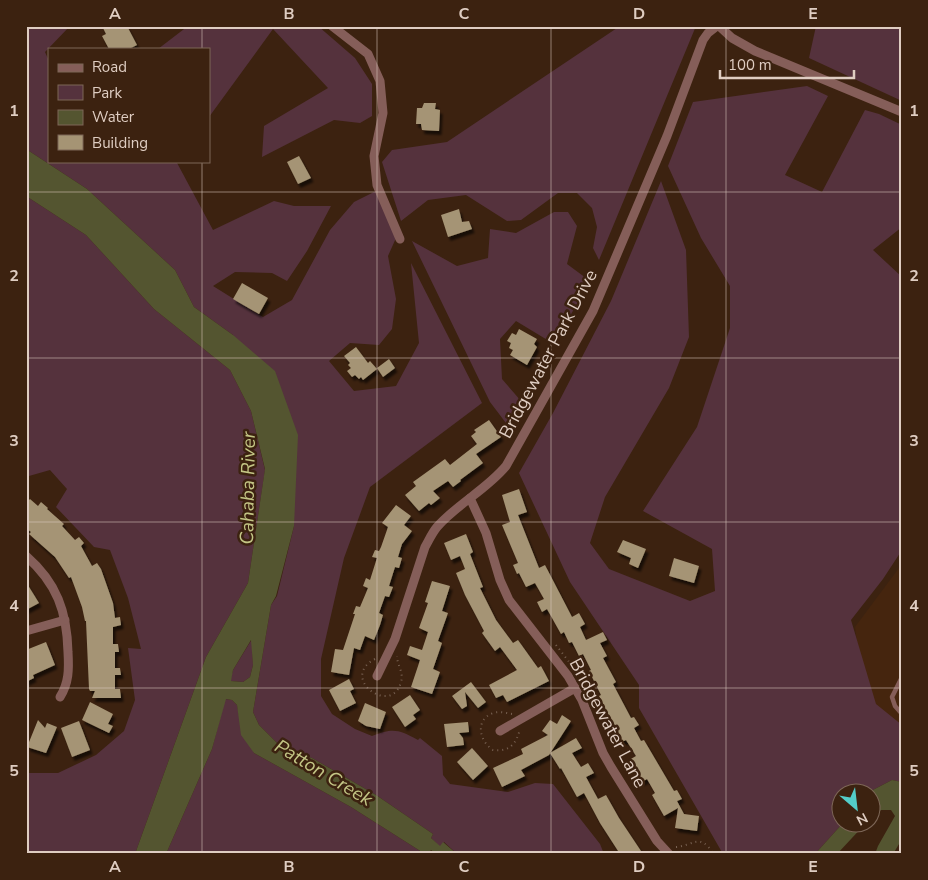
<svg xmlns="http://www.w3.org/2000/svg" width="928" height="880" font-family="'Nunito Sans',sans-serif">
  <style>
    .built { fill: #45250e }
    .green { fill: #55323d }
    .water { fill: #545530; fill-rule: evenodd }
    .building { fill: #a59474; filter: url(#shadow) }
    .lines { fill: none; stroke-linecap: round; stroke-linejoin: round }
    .path { stroke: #796253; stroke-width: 2; stroke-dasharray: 1 4; stroke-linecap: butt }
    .service { stroke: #855e59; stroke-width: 4.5 }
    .minor { stroke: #855e59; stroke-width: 9 }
    .grid { fill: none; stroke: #dfcdc2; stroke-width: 1; stroke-opacity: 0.55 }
    .labels { text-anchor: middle; stroke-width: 5; stroke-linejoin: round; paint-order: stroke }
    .street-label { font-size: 18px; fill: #dfcdc2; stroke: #3c2210 }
    .water-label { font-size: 19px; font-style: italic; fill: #c3c585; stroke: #3c2210 }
    .neatline { fill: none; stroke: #dfcdc2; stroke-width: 2 }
    .grid-label { font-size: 16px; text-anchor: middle; font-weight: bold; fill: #dfcdc2 }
  </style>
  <defs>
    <filter id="shadow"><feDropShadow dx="2.5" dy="4" stdDeviation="1" flood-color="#0009"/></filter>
  </defs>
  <rect width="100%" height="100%" fill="#3c2210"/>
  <path class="built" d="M902 564V750L865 703 855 627Z"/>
  <g class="green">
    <path d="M26 26H70L45 52 49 61V161H176L213 230 274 201 294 206H331L307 251 287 281 272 273 235 272 213 286 263 317 292 300 330 230 354 202 376 191 396 238 388 256 396 299 392 329 379 345 350 343 329 361 354 391 396 386 419 343 411 263 482 403 370 487 344 558 321 659V696L332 714 355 729 372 736C393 728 398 729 418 740L420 738 442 756 443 775 450 784 508 792 535 783 553 784 600 844 604 854H457L444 842 440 847 431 838 433 834 376 795 312 758 283 749 259 725 253 712 271 605 277 596 294 526 233 335 194 307 175 270 87 189 26 149Z"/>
    <path d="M188 26H318L355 58 372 84V116L360 123 334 120 262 157 264 126 328 88 273 29 209 117V49H158Z"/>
    <path d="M620 26H696L599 260 593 248 597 227 592 208 577 193H558L521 220 507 221 466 195 428 200 401 221 382 162 392 150 447 142Z"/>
    <path d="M816 26H902V101L809 58Z"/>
    <path d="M807 86 828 96 785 175 822 192 865 110 879 114 902 125V227L873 250 902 277V550L883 579 851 620 876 704 902 725V782L892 780 869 792H840V822L843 823 815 854H723L639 708V685L570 582 519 473 553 413 611 301 661 181 686 250 689 337 669 388 605 497 590 543 609 569 690 601 715 591 712 549 643 511 697 427 730 328V286L701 238 668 166 693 102Z"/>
    <path d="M26 196 86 235 154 309 230 370 251 411 265 470 248 583 206 657 135 854H26V773H58L96 755 124 731 135 700 128 648 141 649 128 598 110 550 94 547 56 507 67 489 50 470 29 476 26 474Z"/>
    <path d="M554 212H568L577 226 567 264 590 281 554 344 516 321 500 339 502 379 521 401 509 427 490 402 412 241 457 266 488 258 490 229 516 233Z"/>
    <path d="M252 639 253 665 250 677 243 682 230 681 233 670Z"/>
    <path d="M225 699 232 700 237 705 239 715 254 753 351 807 425 854H166L212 749Z"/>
  </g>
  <g class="water">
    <path d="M26 149 87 189 175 270 194 307 233 335 275 371 298 435 294 526 276 596 271 605 253 712 259 725 283 749 312 758 376 795 433 834 431 838 440 846 443 842 457 854H436L431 850 428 854H425L351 807 254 753 241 735 237 705 232 700 226 699 212 749 166 854H135L206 657 248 583 265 469 251 411 230 370 154 309 86 235 26 196ZM251 640 253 665 250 677 243 682 231 681 233 670Z"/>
    <path d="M892 780 902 782V839L893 854H875L878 846 895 816 891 810H881L871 819 870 792H869Z"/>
    <path d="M843 823H866L837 854H815Z"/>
  </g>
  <g class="building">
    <path d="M102 26H127L137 45 129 49H109L102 36 106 34Z"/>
    <path d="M424 103H436L435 109 440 110 439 131 422 130 421 124H416L417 108H422Z"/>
    <path d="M299 156 311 178 298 184 287 162Z"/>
    <path d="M459 209 462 222 469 221 472 229 448 237 441 215Z"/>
    <path d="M242 283 268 298 259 314 233 299Z"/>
    <path d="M519 329 537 339 534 344 537 347 527 365 510 355 513 350 509 348 511 343 507 341 512 333 516 335Z"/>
    <path d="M356 347 368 363 370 361 377 369 363 380 361 377 359 379 355 375 352 377 347 371 351 368 348 365 350 363 344 356Z"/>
    <path d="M389 359 395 368 383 377 377 368Z"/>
    <path d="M489 420 501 437 476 454 483 463 460 480 461 481 453 487 448 481 433 491 440 498 431 505 429 503 419 511 405 495 416 486 413 482 445 459 450 465 477 444 471 436 476 432 474 430Z"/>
    <path d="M519 489 527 512 518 515 539 568 545 565 572 617 579 613 585 624 580 627 586 640 603 632 607 640 600 643 607 656 603 658 616 682 613 684 631 718 634 717 639 725 634 728 641 741 644 740 674 791 677 790 682 799 677 801 684 814 699 816 697 831 675 828 678 808 664 816 652 795 655 793 647 779 642 782 629 760 636 756 626 740 620 743 615 734 618 733 599 696 601 695 589 671 591 670 583 654 579 656 572 642 569 643 564 632 561 634 547 609 542 612 537 602 544 599 535 583 526 587 519 573 517 574 513 565 518 563 502 525 510 522 502 495Z"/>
    <path d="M30 499 38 506 41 502 48 508 47 509 64 524 62 526 75 540 79 537 84 543 81 546 92 566 97 563 101 569 113 603 115 618 120 617 121 625 113 627V644H118L119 652H115V668H120L121 675H115V689H120L121 698H92L95 691H90L89 689 86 621H85L82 607 71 577 69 578 55 557 29 534 31 532 26 528V503Z"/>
    <path d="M396 505 411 516 404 525 412 531 402 544 398 557 402 558 399 568 395 567 389 586 393 587 389 597 385 596 379 613 383 615 380 625 374 640 365 636 360 650 354 648 349 675 331 672 335 649 343 650 355 614H353L356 606 360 607 368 588 363 586 366 578 370 580 376 561 377 558 372 557 375 550 379 551 381 547 388 527 382 523Z"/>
    <path d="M466 534 473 552 470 554 483 587 480 588 496 620 513 643 518 640 538 668 541 666 549 681 507 702 503 695 496 698 489 685 517 670 500 647 495 651 482 633 484 631 465 595 456 573 465 569 460 556 451 560 444 543Z"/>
    <path d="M623 540 646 549 638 568 629 564 631 558 617 552Z"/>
    <path d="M674 558 699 566 694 583 669 576Z"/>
    <path d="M432 581 450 586 442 611 448 613 438 641 442 643 433 669 440 672 432 694 411 687 420 660 407 655 410 646 422 650 428 632 419 628 428 603 425 602Z"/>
    <path d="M26 582 39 603 26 610Z"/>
    <path d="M46 642 55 665 33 675 34 678 26 682V650Z"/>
    <path d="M349 679 354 689 350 691 356 703 340 711 329 690Z"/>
    <path d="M471 682 486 702 478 708 465 692 467 706 462 709 452 696Z"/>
    <path d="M410 695 420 710 413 715 416 719 405 727 392 707Z"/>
    <path d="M90 702 113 714 108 724 113 726 109 733 82 720Z"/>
    <path d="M365 703 386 712 380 729 366 726 358 721Z"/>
    <path d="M562 715 571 721 549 755 521 770 525 776 502 787 493 768 523 754 521 749 548 735 542 731 550 720 557 724Z"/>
    <path d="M38 720 45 728 47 723 57 727 46 753 27 747Z"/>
    <path d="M79 721 90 750 72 757 61 728Z"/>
    <path d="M468 722 469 732 459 733 463 738 464 745 447 747 444 724Z"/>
    <path d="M576 738 582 748 572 753 581 767 588 763 594 773 586 777 598 799 606 795 619 818 643 854H620L600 823 584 793 577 797 561 768 560 769 550 753Z"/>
    <path d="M472 748 488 766 473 780 457 762Z"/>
  </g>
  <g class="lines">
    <g class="path">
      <path d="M556 645 576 671"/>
      <path d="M375 659C338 678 392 717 401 682 404 672 397 665 397 656"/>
      <path d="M512 714C506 713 500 711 493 713 474 720 480 742 493 750 510 752 516 744 520 729"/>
      <path d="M676 847C692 846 701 832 713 854"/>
    </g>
    <path class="service" d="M902 677 892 697 895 706 902 714"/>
    <g class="minor">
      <path d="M332 26 368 54 380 81 383 113 374 156 377 185 400 239"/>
      <path d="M719 26 732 38 755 51 902 112"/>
      <path d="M470 498 486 533 500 580 509 600 568 676 582 700 603 753 611 767 657 841 669 854"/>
      <path d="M26 556C57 583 67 612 68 652 69 669 69 683 60 697"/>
      <path d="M26 631 65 620"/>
      <path d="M377 676 395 639 425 547C429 540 432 533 437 527 457 504 486 490 506 466L593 311 667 136 703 40 708 33 717 26"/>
      <path d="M500 731 575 688"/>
    </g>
  </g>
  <path class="grid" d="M202 26V49M377 26V854M551 26V854M726 26V854M202 161V854M26 192H902M26 358H902M26 522H902M26 688H902"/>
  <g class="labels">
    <g class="street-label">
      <text transform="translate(548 354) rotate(-62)" y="6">Bridgewater Park Drive</text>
      <text transform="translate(608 723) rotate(62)" y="6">Bridgewater Lane</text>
    </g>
    <g class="water-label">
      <text transform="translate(247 488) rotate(-89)" y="7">Cahaba River</text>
      <text transform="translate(324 772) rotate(31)" y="7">Patton Creek</text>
    </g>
  </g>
  <rect width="928" height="880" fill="none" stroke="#3c2210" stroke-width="55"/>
  <rect x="48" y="48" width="162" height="115" fill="#3c2210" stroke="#7d6657"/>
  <rect x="58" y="64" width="25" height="8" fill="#855e59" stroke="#7d6657"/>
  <text x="92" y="72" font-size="15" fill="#dfcdc2">Road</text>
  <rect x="58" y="85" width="25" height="15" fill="#55323d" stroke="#7d6657"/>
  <text x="92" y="98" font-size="15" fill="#dfcdc2">Park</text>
  <rect x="58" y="110" width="25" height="15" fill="#545530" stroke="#7d6657"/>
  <text x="92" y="122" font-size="15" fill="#dfcdc2">Water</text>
  <rect x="58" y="135" width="25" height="15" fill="#a59474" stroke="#7d6657"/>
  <text x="92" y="148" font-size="15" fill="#dfcdc2">Building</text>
  <g transform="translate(856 808) rotate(152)"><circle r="24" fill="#3c2210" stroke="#7d6657"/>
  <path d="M0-4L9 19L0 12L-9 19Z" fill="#53cdc9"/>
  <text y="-8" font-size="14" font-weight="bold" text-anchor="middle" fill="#dfcdc2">N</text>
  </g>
  <path d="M720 70v8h134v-8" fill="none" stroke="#dfcdc2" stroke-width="2.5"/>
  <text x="728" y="70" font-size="15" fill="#dfcdc2" stroke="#3c2210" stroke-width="4" paint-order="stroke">100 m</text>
  <rect x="28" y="28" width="872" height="824" class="neatline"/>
  <g class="grid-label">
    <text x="115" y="19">A</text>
    <text x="289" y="19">B</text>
    <text x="464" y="19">C</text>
    <text x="639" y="19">D</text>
    <text x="813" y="19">E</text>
    <text x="14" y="116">1</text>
    <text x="914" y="116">1</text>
    <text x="14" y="281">2</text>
    <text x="914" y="281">2</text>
    <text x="14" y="446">3</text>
    <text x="914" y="446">3</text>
    <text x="14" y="611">4</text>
    <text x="914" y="611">4</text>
    <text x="14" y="776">5</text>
    <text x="914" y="776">5</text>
    <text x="115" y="872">A</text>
    <text x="289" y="872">B</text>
    <text x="464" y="872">C</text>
    <text x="639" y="872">D</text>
    <text x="813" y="872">E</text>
  </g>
</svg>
